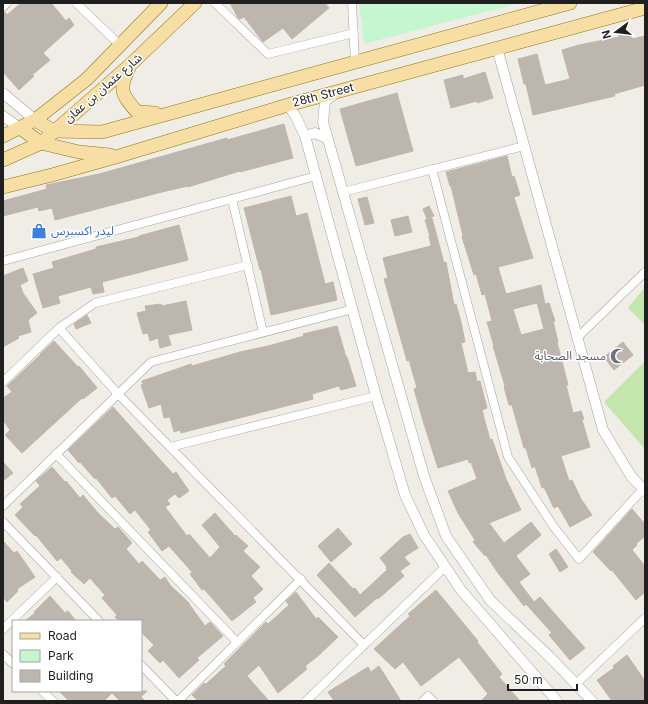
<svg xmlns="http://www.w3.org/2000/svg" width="648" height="704" font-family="Inter,'Noto Sans Arabic',sans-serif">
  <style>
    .grass { fill: #c3e6af }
    .park { fill: #c6f6d0 }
    .building { fill: #bcb6af; stroke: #c0b6a9; fill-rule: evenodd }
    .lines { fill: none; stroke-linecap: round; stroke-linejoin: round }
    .minor-casing { stroke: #a3a3a3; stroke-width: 9 }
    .tertiary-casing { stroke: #a3a3a3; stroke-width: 11 }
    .primary-casing { stroke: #917709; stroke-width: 14 }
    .minor { stroke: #fff; stroke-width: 8 }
    .tertiary { stroke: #fff; stroke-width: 10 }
    .primary { stroke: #f6dea4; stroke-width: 13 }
    .labels { text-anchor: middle; stroke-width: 3; stroke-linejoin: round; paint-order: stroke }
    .street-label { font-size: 12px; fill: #1f1f1f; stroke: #fff }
    .shop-label { font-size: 12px; fill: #366cbe; stroke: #fff; text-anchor: start }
    .worship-label { font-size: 12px; fill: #5b616d; stroke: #fff; text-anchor: end }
  </style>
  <rect width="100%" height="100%" fill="#efede6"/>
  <g class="grass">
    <path d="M645 287V325L628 308Z"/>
    <path d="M645 361V449L604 402Z"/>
  </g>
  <path class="park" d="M359 3H519L364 44Z"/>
  <g class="building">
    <path d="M21 3H51L66 21 69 18 74 25 43 53 50 60 32 75 34 76 19 90 3 72V12H5L7 15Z"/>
    <path d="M230 3H325L329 8 292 39 283 28 263 42 244 17 240 19 238 18Z"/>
    <path d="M630 31 632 39 645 36V85L614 94 615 96 533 115 526 84H524L518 59 537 54 545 85 570 79 562 50 579 45 619 37V34Z"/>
    <path d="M485 72 493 98 477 103V101L451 108 444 80 463 75V79Z"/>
    <path d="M397 93 413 151 356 166 340 109Z"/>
    <path d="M284 124 293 158 240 172V171L188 187V186L162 192 55 220 52 208 39 211 38 207 3 216V201L47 189 46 185 99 174 227 138V140Z"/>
    <path d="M507 156 512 177 514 176 520 195 514 197 533 258 498 267 506 294 541 285 545 304 549 303 555 321H553L558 342H557L568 385H566L573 413 581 411 584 419 582 420 590 447 561 456 569 481 572 480 581 499 592 515 570 527 558 506 554 508 544 487 542 488 535 466 532 468 526 448H524L512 405H509L504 387 505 386 493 346H494L487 322 492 321 485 294 482 295 476 274 474 275 462 237 463 236 451 186H450L446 172ZM537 303 544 329 521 335 513 309Z"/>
    <path d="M291 196 296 216 307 213 325 284 333 282 337 300 271 315 261 269 260 270 244 208Z"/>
    <path d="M367 197 374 223 365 225 358 199Z"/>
    <path d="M429 206 434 216 427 219 423 209Z"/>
    <path d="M408 216 412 232 395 236 391 220Z"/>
    <path d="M432 218 444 263 446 262 454 305 456 304 461 322 465 342 461 343 468 373 475 372 477 382 480 381 487 408 482 410 490 440 492 439 506 479 521 510 489 523 504 543 531 522 541 535 516 556 530 574 519 582 534 602 540 597 585 648 570 660 549 635 552 633 526 604 524 606 498 573 486 555 485 556 473 542 475 540 458 513 448 491 477 479 471 462 469 463 468 459 438 468 424 424 414 389 417 388 409 360 407 361 384 279 388 278 383 258 431 246 429 236H430L425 220Z"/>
    <path d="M179 225 188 260 102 282 104 292 93 294 91 287 58 296 60 303 43 308 33 274 54 268 52 262 96 249V247L139 237V236Z"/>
    <path d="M23 268 28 281 20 285 23 293 37 313 28 320 31 332 18 336 19 338 3 347V276Z"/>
    <path d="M186 301 192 330 168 335 171 345 160 348 158 338 150 341 148 333 143 334 137 313 146 311 145 306 161 304 162 306Z"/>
    <path d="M87 315 91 323 76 329 74 324Z"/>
    <path d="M337 326 346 357H347L356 386 341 390 339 386 312 394 313 399 181 433 180 430 174 432 170 417 164 418 161 404 149 408 141 385 143 384 142 381 191 364 192 366 240 352 268 346 304 336 303 334Z"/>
    <path d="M54 341 78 367 79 366 97 388 83 399 82 398 22 453 5 435 10 430 3 420V398L12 392 7 386 41 354H40Z"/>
    <path d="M623 342 633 355 614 370 604 357Z"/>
    <path d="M113 407 173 474 176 472 189 491 179 498 175 494 167 500 170 504 165 507 187 536 189 534 210 558 220 547 202 525 215 513 235 536 236 535 248 546 243 551 260 567 251 576 263 589 253 598 256 602 232 621 204 589 202 590 190 574 192 572 169 546 162 551 148 532 151 530 135 510 130 514 115 496 112 498 96 478 95 479 80 462 79 463 68 450Z"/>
    <path d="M3 462 13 473 3 481Z"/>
    <path d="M52 467 65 482 66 481 80 498 83 495 98 513 115 529 118 527 132 543 126 549 139 564 142 561 160 580 165 577 170 585 189 603V604L205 626 210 622 223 636 197 658 199 660 179 678 163 660 160 663 148 651 154 645 141 632V621H119L115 617 117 615 102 598 105 595 90 578 84 584 71 572 72 571 61 558 57 561 36 535 35 536 15 515 23 507 20 504 40 486 36 481Z"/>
    <path d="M632 509 645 524V536L636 544 637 545 632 550 645 566V592L636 600 612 570 611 571 593 552Z"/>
    <path d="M338 528 352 544 331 562 318 546Z"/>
    <path d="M410 534 418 548 404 557 410 564 400 571 404 576 378 599 377 598 355 617 317 575 329 563 353 589 355 588 360 595 387 570 386 568 387 567 380 558 403 537Z"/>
    <path d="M3 541 14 553 17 551 35 577 17 589 18 591 7 602 3 597Z"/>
    <path d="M556 549 568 567 560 572 549 554Z"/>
    <path d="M436 590 478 641 477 642 502 674 499 677 520 701H481L488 694 459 657 421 686 403 662 395 669 374 649 410 616 408 614Z"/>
    <path d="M296 592 316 619 318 617 338 637 318 656 305 666 307 669 278 693 259 665 247 676 269 701H198L192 695 204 683 206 684 226 666 224 664 266 622 268 624 289 605 286 601Z"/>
    <path d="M50 596 65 613 68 611 76 621H25L35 613 34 612Z"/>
    <path d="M627 655 645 681V701H612L597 680 614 668 613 666Z"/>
    <path d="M379 666 401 701H334L328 692 368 667 371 672Z"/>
    <path d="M59 691H147L141 697 145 701H120L112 693 104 701H69Z"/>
  </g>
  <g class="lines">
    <defs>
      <g id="minor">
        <path d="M76 3 120 45"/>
        <path d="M215 3 268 54 354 33"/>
        <path d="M352 3 355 62"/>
        <path d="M3 7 7 3"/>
        <path d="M432 169 508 457 554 527 579 559 643 489"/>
        <path d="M343 192 524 146"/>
        <path d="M232 199 263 332"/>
        <path d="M3 261 316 176"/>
        <path d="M59 328 118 394 364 645"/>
        <path d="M577 338 645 272"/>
        <path d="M3 382 59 328 95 303 248 265"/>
        <path d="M170 447 376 396"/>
        <path d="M56 454 237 642"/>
        <path d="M3 506 151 362 353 309"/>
        <path d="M3 522 99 621"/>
        <path d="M3 629 57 577"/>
        <path d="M3 654 13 664"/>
        <path d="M141 665 176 701"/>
        <path d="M576 684 645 618"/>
        <path d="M42 691 53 701"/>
        <path d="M178 701 301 579"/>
        <path d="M306 701 445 567"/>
        <path d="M423 701 428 696 433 701"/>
      </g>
      <g id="tertiary">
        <path d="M497 48 603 430 631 476 645 491"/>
        <path d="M3 93 35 120"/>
        <path d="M335 94 325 101 323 122 424 476 446 536 490 600 550 657 592 701"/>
        <path d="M288 105 296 117 305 136 376 396 405 495 424 535 461 590 557 701"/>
        <path d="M3 116 20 128"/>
        <path d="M305 136 315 133 328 139"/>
      </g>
      <g id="primary">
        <path d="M129 68C118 90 122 95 137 112L155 113"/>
        <path d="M35 120 54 131 102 132 570 3"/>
        <path d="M20 128 41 143 79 152 110 155"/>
        <path d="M3 136 35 120 87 79 161 3"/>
        <path d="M3 160 41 143 130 65 195 3"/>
        <path d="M3 187 52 175 119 156 288 105 645 8"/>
      </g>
    </defs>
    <use href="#minor" class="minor-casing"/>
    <use href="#tertiary" class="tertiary-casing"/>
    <use href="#primary" class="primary-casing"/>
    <use href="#minor" class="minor"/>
    <use href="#tertiary" class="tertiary"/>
    <use href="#primary" class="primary"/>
  </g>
  <defs>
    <symbol id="shop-bare" viewBox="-9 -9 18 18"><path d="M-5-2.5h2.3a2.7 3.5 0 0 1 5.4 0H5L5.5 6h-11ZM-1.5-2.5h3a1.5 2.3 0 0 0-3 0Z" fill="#3f7fe0" stroke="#fff" stroke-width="2.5" paint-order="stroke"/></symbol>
    <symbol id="mosque-bare" viewBox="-9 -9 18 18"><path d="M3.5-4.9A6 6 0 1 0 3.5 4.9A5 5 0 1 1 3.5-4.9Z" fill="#6b7280" stroke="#fff" stroke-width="2.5" paint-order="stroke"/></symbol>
  </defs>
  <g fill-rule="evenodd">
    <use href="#shop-bare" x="28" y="220" width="22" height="22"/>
    <use href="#mosque-bare" x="607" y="345" width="22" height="22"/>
  </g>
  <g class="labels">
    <g class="street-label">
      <text transform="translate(103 88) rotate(-41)" y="4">شارع عثمان بن عفان</text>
      <text transform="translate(323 95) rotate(-15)" y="4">28th Street</text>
    </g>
    <g class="shop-label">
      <text x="51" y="235">ليدر اكسبرس</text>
    </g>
    <g class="worship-label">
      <text x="606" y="360">مسجد الصحابة</text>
    </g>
  </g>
  <rect width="648" height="704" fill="none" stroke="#1f1f1f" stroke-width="8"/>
  <rect x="12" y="620" width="130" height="72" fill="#ffffff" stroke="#a5a5a5"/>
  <rect x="20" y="633" width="20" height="6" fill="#f6dea4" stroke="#a5a5a5"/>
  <text x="48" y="640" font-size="12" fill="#1f1f1f">Road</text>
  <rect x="20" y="650" width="20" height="12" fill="#c6f6d0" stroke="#a5a5a5"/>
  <text x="48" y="660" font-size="12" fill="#1f1f1f">Park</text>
  <rect x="20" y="670" width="20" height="12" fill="#bcb6af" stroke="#a5a5a5"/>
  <text x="48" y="680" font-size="12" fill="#1f1f1f">Building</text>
  <g transform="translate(616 32) rotate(255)" stroke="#ffffff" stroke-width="3" paint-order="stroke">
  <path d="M0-3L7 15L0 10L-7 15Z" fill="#1f1f1f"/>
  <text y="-6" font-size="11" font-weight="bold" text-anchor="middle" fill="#1f1f1f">N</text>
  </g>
  <path d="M508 684v6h69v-6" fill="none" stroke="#1f1f1f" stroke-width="2"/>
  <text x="514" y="684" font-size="12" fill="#1f1f1f" stroke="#ffffff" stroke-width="3" paint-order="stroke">50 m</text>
</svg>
